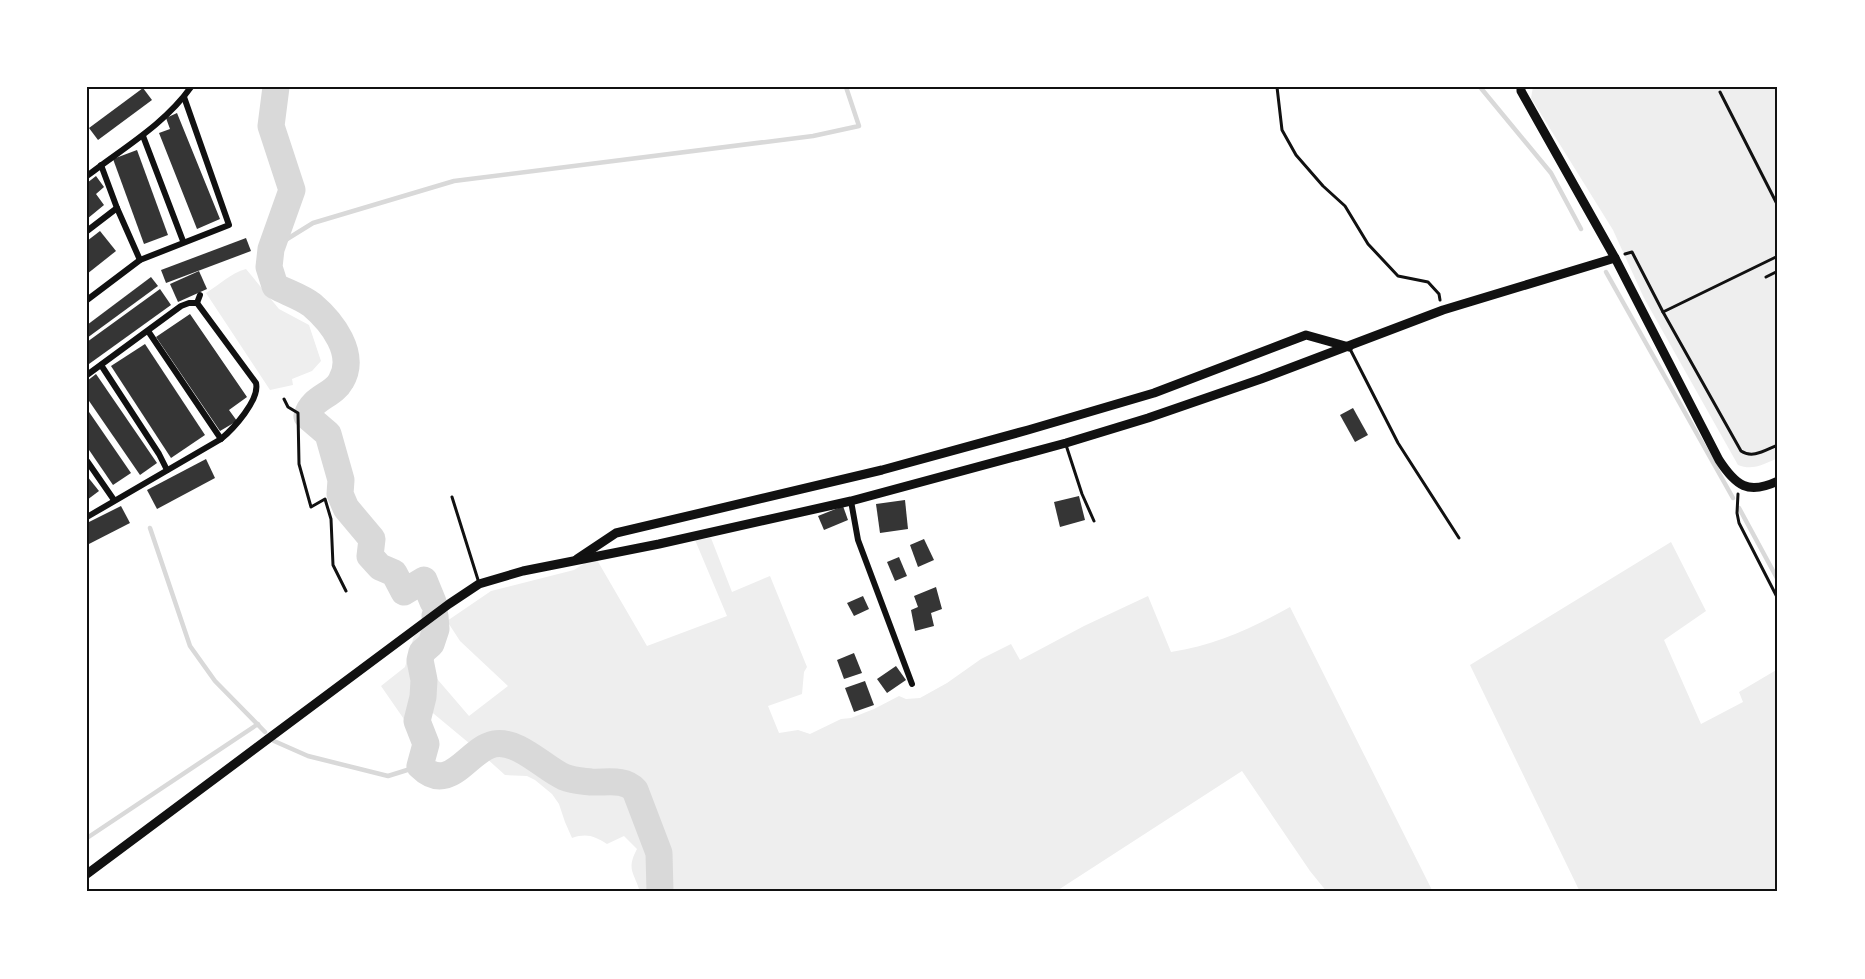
<svg xmlns="http://www.w3.org/2000/svg" width="1865" height="979" font-family="'Golos Text',sans-serif">
  <style>
    .green { fill: #eee }
    .lines { fill: none; stroke-linecap: round; stroke-linejoin: round }
    .stream { stroke: #d9d9d9; stroke-width: 4.5 }
    .river { stroke: #d9d9d9; stroke-width: 27 }
    .building { fill: #353535 }
    .path { stroke: #111; stroke-width: 3 }
    .service { stroke: #111; stroke-width: 3 }
    .minor { stroke: #111; stroke-width: 6 }
    .secondary { stroke: #111; stroke-width: 9 }
    .neatline { fill: none; stroke: #111; stroke-width: 2 }
  </style>
  <rect width="100%" height="100%" fill="#fff"/>
  <g class="green">
    <path d="M1533 87H1778V458C1764 464 1753 471 1738 465L1644 298 1613 230 1531 98Z"/>
    <path d="M246 269 279 309 309 325 321 361 312 371 292 379 293 385 270 390 206 293C219 285 231 273 246 269Z"/>
    <path d="M711 538 732 592 770 576 807 667 804 672 802 694 768 706 779 733 798 730 810 734 841 719 851 718 874 709 899 696 906 699 920 698 947 683 981 659 1011 644 1020 660 1084 626 1148 596 1171 652C1215 645 1252 628 1290 607L1433 892H1327L1310 871 1242 771 1055 892H640C634 872 626 870 637 849L624 836 607 844C594 836 587 833 572 838L565 822 559 804 552 794 535 780 527 776 505 775 475 748 428 709 408 725 381 686 405 667 414 636 440 617 443 629V644L426 666 469 716 508 686 460 641 447 621 491 591 574 570 585 563 597 560 647 646 727 616 695 540Z"/>
    <path d="M1671 542 1706 611 1664 640 1701 724 1743 702 1739 692 1778 669V892H1580L1470 665Z"/>
  </g>
  <g class="lines">
    <g class="stream">
      <path d="M1480 87 1551 173 1581 229"/>
      <path d="M271 249 313 223 454 181 813 136 859 126 846 87"/>
      <path d="M1606 272 1733 498"/>
      <path d="M1739 508 1778 580"/>
      <path d="M150 528 190 646 215 681 265 732"/>
      <path d="M274 741 308 756 388 776 420 766"/>
      <path d="M87 838 258 724"/>
    </g>
    <g class="river">
      <path d="M276 87 271 126 292 190 271 249 269 267 275 286C286 292 302 297 312 305 332 322 357 354 341 381 333 396 312 397 307 416L328 434 341 480 340 494 346 508 372 539 370 556 380 567 394 573 404 592 424 580 433 602"/>
      <path d="M435 616 436 629 431 644 422 652 420 660 424 680 423 697 417 721 426 744 420 766C450 796 468 749 494 744 518 739 545 769 564 777 573 781 582 781 591 782 606 783 624 778 635 790L659 853 660 892"/>
    </g>
  </g>
  <g class="building">
    <path d="M143 88 152 100 98 140 89 128Z"/>
    <path d="M177 113 220 219 197 229 159 133 170 129 166 118Z"/>
    <path d="M137 150 168 235 144 244 113 159Z"/>
    <path d="M96 176 104 187 96 194 104 205 87 219V183Z"/>
    <path d="M100 231 116 251 87 274V241Z"/>
    <path d="M246 238 251 251 166 283 161 270Z"/>
    <path d="M199 271 207 289 178 302 170 284Z"/>
    <path d="M151 277 158 286 87 338V325Z"/>
    <path d="M160 289 171 305 89 364 87 361V342Z"/>
    <path d="M190 314 247 397 229 410 237 421 220 431 156 337Z"/>
    <path d="M145 344 205 435 171 458 111 366Z"/>
    <path d="M96 374 157 463 140 475 87 398V381Z"/>
    <path d="M1353 408 1368 435 1355 442 1340 415Z"/>
    <path d="M87 409 131 473 113 485 87 447Z"/>
    <path d="M206 459 215 478 157 509 147 490Z"/>
    <path d="M87 476 99 491 87 500Z"/>
    <path d="M1079 496 1085 520 1060 527 1054 502Z"/>
    <path d="M905 500 908 529 880 533 876 504Z"/>
    <path d="M121 506 130 523 87 545V523Z"/>
    <path d="M843 506 848 520 824 530 818 516Z"/>
    <path d="M924 539 934 560 918 567 910 545Z"/>
    <path d="M899 557 907 576 895 581 887 562Z"/>
    <path d="M936 587 942 609 931 613 934 626 915 631 911 610 918 607 914 596Z"/>
    <path d="M863 596 869 609 854 616 847 603Z"/>
    <path d="M854 653 862 673 844 679 837 660Z"/>
    <path d="M896 666 906 680 887 693 877 679Z"/>
    <path d="M865 681 874 705 854 712 845 688Z"/>
  </g>
  <g class="lines">
    <g class="path">
      <path d="M1277 87 1282 130 1296 155 1323 186 1345 206 1368 244 1398 276 1428 282 1439 294 1440 300"/>
      <path d="M1720 92 1778 206"/>
      <path d="M1625 254 1632 252 1663 312 1741 451C1753 459 1765 450 1778 445"/>
      <path d="M1766 277 1778 271"/>
      <path d="M1777 304 1778 305"/>
      <path d="M1663 312 1778 256"/>
      <path d="M284 399 288 407 298 413 299 464 311 507 325 499 331 519 333 565 346 591"/>
      <path d="M1738 494 1737 513 1739 523 1778 599"/>
    </g>
    <g class="service">
      <path d="M1350 349 1398 443 1459 538"/>
      <path d="M1066 445 1082 494 1094 521"/>
      <path d="M452 497 479 583"/>
    </g>
    <g class="minor">
      <path d="M143 136 183 241"/>
      <path d="M101 165 117 208 140 260"/>
      <path d="M87 176C123 148 164 125 191 87"/>
      <path d="M87 231 117 208"/>
      <path d="M87 300 140 260 229 225 184 97"/>
      <path d="M148 331 221 439"/>
      <path d="M101 365 159 454 167 470"/>
      <path d="M87 375 181 306 189 303H197L200 295"/>
      <path d="M87 461 114 500"/>
      <path d="M851 501 858 540 912 684"/>
      <path d="M87 517 221 439C233 429 260 400 256 383L197 303"/>
    </g>
    <g class="secondary">
      <path d="M1521 87V91L1615 258 1719 460C1736 486 1748 495 1778 481"/>
      <path d="M577 559 616 533 882 470 1028 430 1154 393 1306 335 1349 347"/>
      <path d="M87 874 449 604 479 584 523 571 659 544 851 501 1066 443 1148 418 1261 379 1443 310 1615 258"/>
    </g>
  </g>
  <rect width="1865" height="979" fill="none" stroke="#ffffff" stroke-width="177"/>
  <rect x="88" y="88" width="1688" height="802" class="neatline"/>
</svg>
